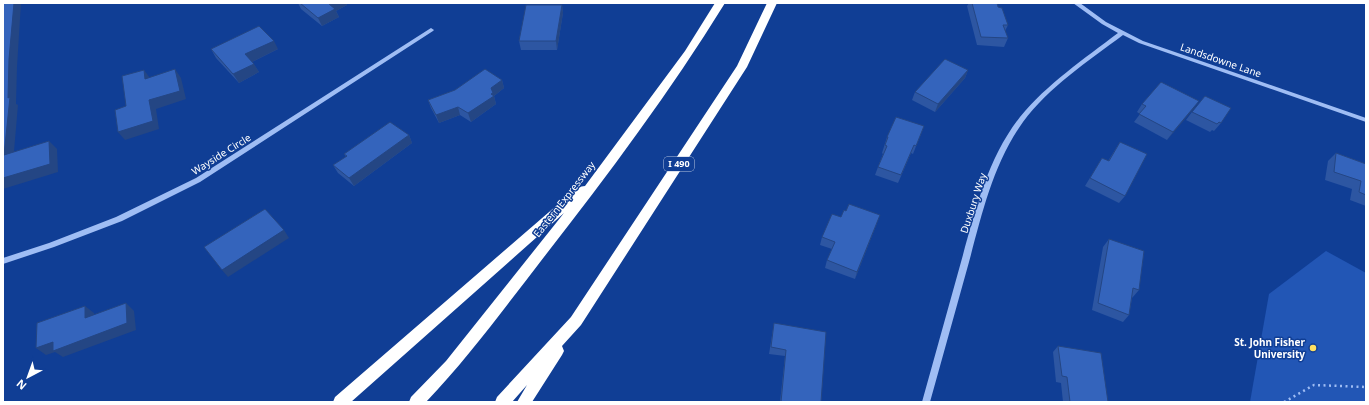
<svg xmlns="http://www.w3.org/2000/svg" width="1369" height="405" font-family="'Noto Sans',sans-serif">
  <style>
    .green { fill: #2256b5 }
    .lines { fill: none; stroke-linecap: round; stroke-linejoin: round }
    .path { stroke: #9fbdf4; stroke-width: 2.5; stroke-dasharray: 2 3.5; stroke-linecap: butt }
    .minor { fill: #9fbdf4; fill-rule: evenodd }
    .highway { fill: #fff; fill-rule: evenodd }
    .wall { fill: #2d56a2 }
    .shaded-wall { fill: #244684 }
    .building { fill: #3464bc; stroke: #244684 }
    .poi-dot { fill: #ffe061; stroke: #103e95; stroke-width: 1.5 }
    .labels { text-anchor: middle; stroke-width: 3; stroke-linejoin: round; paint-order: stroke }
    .shield { fill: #103e95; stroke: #b7c5df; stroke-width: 1 }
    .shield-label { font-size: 9px; font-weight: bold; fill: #fff }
    .street-label { font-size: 10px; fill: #fff; stroke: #103e95 }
    .poi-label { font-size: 10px; font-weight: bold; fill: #fff; stroke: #103e95; text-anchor: end }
  </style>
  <rect width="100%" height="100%" fill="#103e95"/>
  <path class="green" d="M1326 251 1366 273V402H1250L1269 294Z"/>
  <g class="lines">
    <path class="path" d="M1284 402 1314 385 1366 387"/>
    <g class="minor">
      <path d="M1073 3H1080L1106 22 1143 41 1366 118V122L1139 43 1123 35C1088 61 1049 87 1023 122 993 164 982 214 969 262 956 309 943 355 930 402H922C935 355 948 309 961 262 975 212 987 159 1020 117 1047 84 1084 59 1118 33L1102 24Z"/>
      <path d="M431 28 434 30 433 31 200 182 122 221 54 247 3 264V258L49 243 116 217 196 178Z"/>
    </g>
    <g class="highway">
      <path d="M715 3H725C670 92 608 175 544 257 506 306 469 357 426 402H409L411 397 446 361 564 213 351 402H333L335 397 578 187 585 186 685 51Z"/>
      <path d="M767 3H777L747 67 581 325 562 346 564 351 562 355 532 402H517L527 385 512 402H495L497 397 571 317 737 66Z"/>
    </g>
  </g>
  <g class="wall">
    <path d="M298 3H346L347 5 336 11 339 17 322 26 301 9Z"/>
    <path d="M969 3H997L998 7 1008 25 1005 31 1008 38 1004 47 977 45 967 6Z"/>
    <path d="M562 5 563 13 557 50H521L519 41Z"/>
    <path d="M211 49H278L252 62 259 72 239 83 216 58Z"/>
    <path d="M968 70 965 78 935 112 912 100 915 92Z"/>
    <path d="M502 80 504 88 494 96 496 104 471 122 460 115 439 123 431 108 428 100 455 90Z"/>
    <path d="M1199 101 1167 140 1134 122 1140 114 1137 112 1142 104Z"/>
    <path d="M1192 112 1221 123 1214 131 1212 130 1210 132 1186 120Z"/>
    <path d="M924 126 913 154 911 153 898 183 875 175 878 167 883 154 882 153 887 137Z"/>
    <path d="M409 135 412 143 354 186 338 173 333 165 346 157 344 154Z"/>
    <path d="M1120 142 1125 196 1119 203 1085 186 1102 158 1108 161Z"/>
    <path d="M1336 153 1366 164V206L1350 200 1352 189 1325 180 1328 161Z"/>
    <path d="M841 217 877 223 855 279 825 268 827 260 832 249 820 245 822 237Z"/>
    <path d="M1109 239 1139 290 1132 298 1129 315 1123 322 1092 310 1103 247Z"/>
    <path d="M774 323 821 402H780L785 356 769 354Z"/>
    <path d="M1058 346 1108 402H1063L1061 383 1056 382 1053 352Z"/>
  </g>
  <g class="shaded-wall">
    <path d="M14 3H21L17 67 16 104 18 105 13 163 4 155 9 59Z"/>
    <path d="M331 3H346L347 5 336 11 339 17 322 26 318 18 329 4Z"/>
    <path d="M562 5 563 13 557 50 556 41Z"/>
    <path d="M274 41 278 49 250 63 245 54Z"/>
    <path d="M254 64 259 72 239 83 233 74Z"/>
    <path d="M175 69 181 78 186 99 156 109 159 129 125 140 118 132 149 100Z"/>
    <path d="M144 70 150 78 145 79Z"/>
    <path d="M968 70 965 78 935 112 938 104Z"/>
    <path d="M502 80 504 88 494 96 496 104 471 122 468 113 491 88Z"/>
    <path d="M1199 101 1193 110 1167 140 1173 132Z"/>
    <path d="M458 107 460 115 439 123 436 115Z"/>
    <path d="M409 135 412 143 354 186 349 178Z"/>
    <path d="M49 141 57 149 58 172 3 189V178Z"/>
    <path d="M880 215 877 223 855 279 857 272Z"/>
    <path d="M284 230 289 238 228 277 222 270Z"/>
    <path d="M126 303 134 311 136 330 63 357 55 352 46 355 36 348 53 342Z"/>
    <path d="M85 306 94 313V325L85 318Z"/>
  </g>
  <g class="building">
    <path d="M3 3H14L9 59 8 98 10 97 4 155 49 141 50 164 3 178Z"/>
    <path d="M300 3H331L329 4 335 9 318 18Z"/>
    <path d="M972 3H997L998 7 1002 8 1008 25H1003L1008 38 981 37Z"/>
    <path d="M526 5H562L556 41H519Z"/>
    <path d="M259 26 274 41 245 54 254 64 233 74 211 49Z"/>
    <path d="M945 59 968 70 938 104 915 92Z"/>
    <path d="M175 69 180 91 149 100 153 121 118 132 115 110 126 106 122 76 144 70 145 79Z"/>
    <path d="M485 69 502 80 491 88 493 93 491 94 494 96 468 113 458 107 436 115 428 100 455 90Z"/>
    <path d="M1161 82 1199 101 1173 132 1139 114 1146 106 1142 104Z"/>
    <path d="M1205 96 1231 108 1221 123 1219 122 1217 124 1192 112Z"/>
    <path d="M896 117 924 126 916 146 914 145 901 175 878 167 887 146 885 145 888 137H887Z"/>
    <path d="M390 122 409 135 349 178 333 165 347 156 344 154Z"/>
    <path d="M1120 142 1147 154 1125 196 1090 178 1102 158 1109 161Z"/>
    <path d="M1336 153 1366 164V195L1359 192 1361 181 1334 172Z"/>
    <path d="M849 204 880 215 857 272 827 260 835 242 822 237 832 214 841 217 844 210 846 211Z"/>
    <path d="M265 209 284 230 222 270 204 247Z"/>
    <path d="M1109 239 1144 251 1139 290 1133 288 1129 315 1098 303Z"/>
    <path d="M126 303 127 323 53 351V342L36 348 37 323 85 306V318Z"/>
    <path d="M774 323 826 332 821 402H781L786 350 771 347Z"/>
    <path d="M1058 346 1101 353 1108 402H1070L1067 377 1062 376Z"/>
  </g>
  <circle class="poi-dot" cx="1313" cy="348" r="4"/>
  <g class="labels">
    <rect class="shield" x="664" y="157" width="30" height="14" rx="3"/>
    <g class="shield-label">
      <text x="679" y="167">I 490</text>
    </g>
    <g class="street-label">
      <text transform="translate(1221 60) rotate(19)" y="4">Landsdowne Lane</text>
      <text transform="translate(221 154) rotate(-32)" y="4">Wayside Circle</text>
      <text transform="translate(564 199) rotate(-52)" y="4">Eastern Expressway</text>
      <text transform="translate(973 203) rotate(-72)" y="4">Duxbury Way</text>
    </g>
    <g class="poi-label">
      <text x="1305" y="346">St. John Fisher<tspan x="1305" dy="12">University</tspan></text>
    </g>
  </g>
  <rect width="1369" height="405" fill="none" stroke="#ffffff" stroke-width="8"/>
  <g transform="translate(28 377) rotate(221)" stroke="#103e95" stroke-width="3" paint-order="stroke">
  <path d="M0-3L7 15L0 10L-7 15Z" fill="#ffffff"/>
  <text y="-6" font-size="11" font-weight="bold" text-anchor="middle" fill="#ffffff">N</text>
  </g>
</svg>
